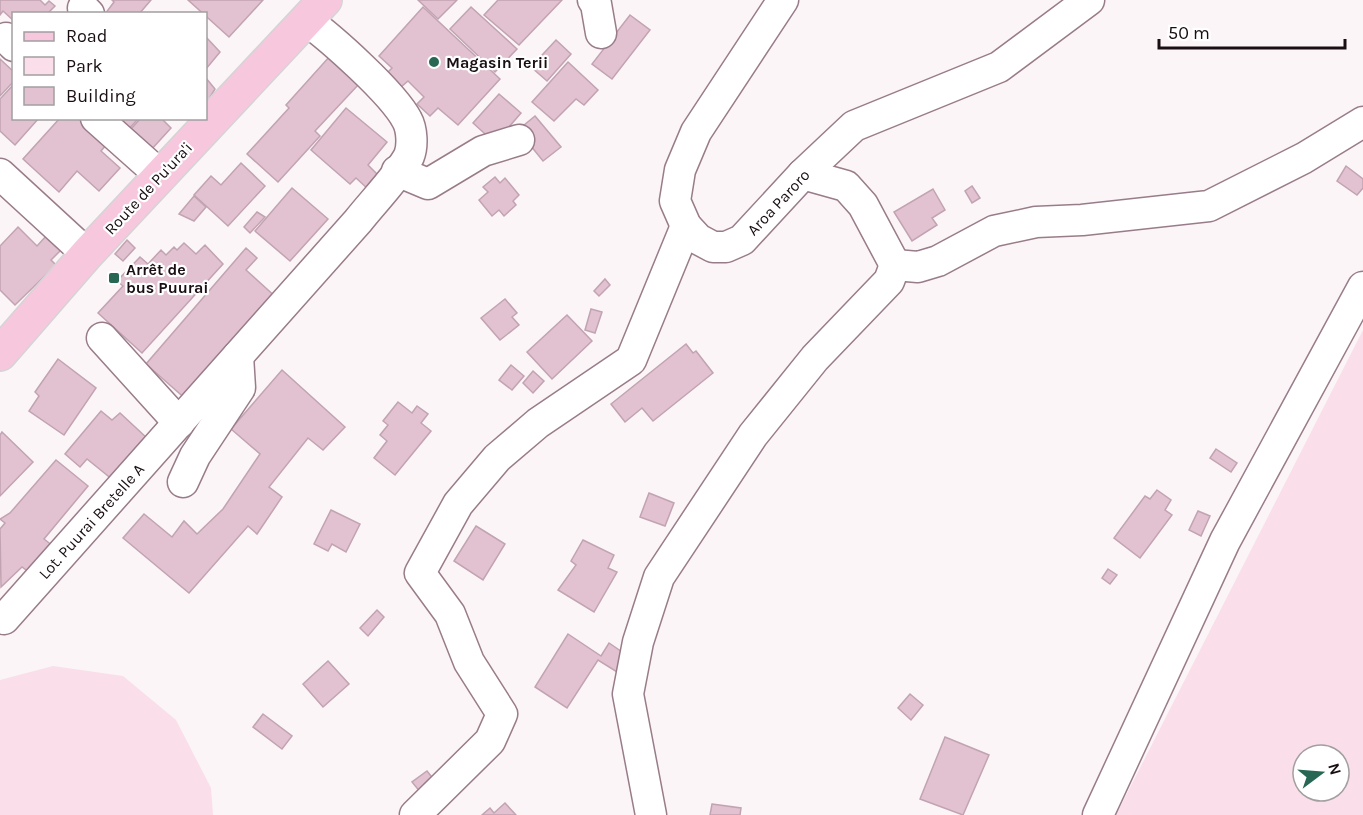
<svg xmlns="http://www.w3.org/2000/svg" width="1363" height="815" font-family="Karla,sans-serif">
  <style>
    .green { fill: #fadeea; fill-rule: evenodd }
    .building { fill: #e2c2d0; stroke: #c2a3b1; stroke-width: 1.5 }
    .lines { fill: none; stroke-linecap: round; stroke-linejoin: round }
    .minor-casing { stroke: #997c89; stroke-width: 33 }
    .major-casing { stroke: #d5d4d5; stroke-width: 36 }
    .minor { stroke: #fff; stroke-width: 30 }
    .major { stroke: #f7c7de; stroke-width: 33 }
    .poi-dot { fill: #286754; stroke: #fff; stroke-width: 2 }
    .labels { text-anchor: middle; stroke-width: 4.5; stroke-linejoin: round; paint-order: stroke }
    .poi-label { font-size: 16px; font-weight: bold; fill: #180e13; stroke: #fff; text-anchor: start }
    .street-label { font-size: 16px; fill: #180e13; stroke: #fff }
  </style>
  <rect width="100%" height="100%" fill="#fbf5f7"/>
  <g class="green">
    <path d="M1363 330V815H1116ZM1303 755H1339V791H1303Z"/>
    <path d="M53 666 123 676 176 720 211 788 213 815H0V680Z"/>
  </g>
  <g class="building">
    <path d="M0 0H40L45 5 49 1 55 6 47 14H14V21L3 11 0 15Z"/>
    <path d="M112 0H151L139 14H105L114 2Z"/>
    <path d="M188 0H263L229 37Z"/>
    <path d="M418 0H457L438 19Z"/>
    <path d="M498 0H562L519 45 484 15Z"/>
    <path d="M423 7 500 79 458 125 438 108 430 116 417 104 424 97 408 81 401 87 386 74 392 68 379 56Z"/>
    <path d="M471 7 517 49 495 72 450 29Z"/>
    <path d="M630 15 650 30 612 79 592 64Z"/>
    <path d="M206 37 220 52 206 69Z"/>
    <path d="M556 40 571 54 547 81 531 67Z"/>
    <path d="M330 56 359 84 315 131 320 136 278 182 247 154 289 108 286 105Z"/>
    <path d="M0 59 14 72V81L0 96Z"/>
    <path d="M568 62 598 90 584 105 576 99 554 121 532 102Z"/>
    <path d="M206 78 215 89 206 104Z"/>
    <path d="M14 84V118H39L15 145 0 131V99Z"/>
    <path d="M499 94 521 113 495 143 473 123Z"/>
    <path d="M346 108 387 142 368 165 379 176 368 189 356 178 350 184 311 150Z"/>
    <path d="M535 116 561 147 543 161 518 130Z"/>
    <path d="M60 118H84L107 144 101 151 120 168 99 191 77 171 59 192 23 159Z"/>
    <path d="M106 118H139L123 135Z"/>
    <path d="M141 118H161L171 128 151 150 130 130Z"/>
    <path d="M241 163 265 186 228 226 194 195 211 176 221 185Z"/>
    <path d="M1346 166 1363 179V188L1357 195 1337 181Z"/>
    <path d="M495 177 500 183 505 178 519 195 513 201 516 205 504 216 499 210 492 216 479 200 488 192 483 187Z"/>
    <path d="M972 186 980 198 972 203 965 191Z"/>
    <path d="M292 188 328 219 290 261 255 231Z"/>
    <path d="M933 189 945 210 932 218 937 225 912 241 894 212Z"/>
    <path d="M194 196 206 207 194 221 179 214Z"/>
    <path d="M257 212 265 217 250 233 244 227Z"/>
    <path d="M18 227 37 246 47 235 62 249 51 260 56 265 15 305 0 290V246Z"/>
    <path d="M127 240 135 248 123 261 115 254Z"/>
    <path d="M184 243 196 254 205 245 223 264 142 353 98 313 123 286 117 281 140 257 148 264 161 250 166 255 174 247 177 250Z"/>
    <path d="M246 248 257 258 246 270 278 299 188 401 146 364Z"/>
    <path d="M605 279 610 285 599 296 594 291Z"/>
    <path d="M505 299 517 313 512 317 519 325 500 340 481 318Z"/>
    <path d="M591 309 602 312 595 333 585 330Z"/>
    <path d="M567 315 592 341 552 379 527 352Z"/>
    <path d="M686 344 693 353 696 351 713 373 653 421 642 408 625 422 611 404Z"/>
    <path d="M58 359 96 388 64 435 29 411 39 396 35 392Z"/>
    <path d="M511 365 524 376 512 390 499 380Z"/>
    <path d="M282 370 345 427 323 450 308 438 269 487 282 497 257 534 248 526 189 593 123 538 144 514 172 537 184 521 197 534 223 509 260 454 231 429Z"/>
    <path d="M533 371 544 381 533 393 523 383Z"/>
    <path d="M398 402 412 413 417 406 428 414 421 423 431 431 395 475 374 458 387 441 380 435 388 425 383 421Z"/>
    <path d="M101 411 112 420 120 413 148 439 113 480 87 459 80 467 65 454Z"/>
    <path d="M2 432 33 462 0 496V435Z"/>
    <path d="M1216 449 1237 463 1231 472 1210 458Z"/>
    <path d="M56 460 88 486 44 539 53 546 30 573 22 567 1 587 0 529 5 523 0 519 10 513Z"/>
    <path d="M1157 490 1171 500 1165 510 1172 515 1140 558 1114 538 1145 496 1150 499Z"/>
    <path d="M649 493 674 503 665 526 640 517Z"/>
    <path d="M331 510 360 524 346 552 332 544 328 551 314 544Z"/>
    <path d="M1198 511 1210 516 1201 536 1189 530Z"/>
    <path d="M476 526 505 544 483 580 454 561Z"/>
    <path d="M583 540 614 555 608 568 617 572 594 612 558 590 576 565 571 561Z"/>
    <path d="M1108 569 1117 575 1110 584 1102 578Z"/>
    <path d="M377 610 384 617 368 636 360 628Z"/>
    <path d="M568 634 601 656 609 643 628 656 622 675 598 660 567 708 535 687Z"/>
    <path d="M328 661 349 684 323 707 303 684Z"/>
    <path d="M910 694 923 705 911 720 898 708Z"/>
    <path d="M263 714 292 736 282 749 253 727Z"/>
    <path d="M945 737 989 755 963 815 920 799Z"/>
    <path d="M427 771 439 786 425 798 412 782Z"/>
    <path d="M505 803 516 815H482L490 808 494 813Z"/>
    <path d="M712 804 741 808 740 815H710Z"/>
  </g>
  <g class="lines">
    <defs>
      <g id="minor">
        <path d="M593 0 596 4 601 33"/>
        <path d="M783 0 696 132 680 170 675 201 686 226 698 239 713 247H726L742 240 803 174 854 126 999 67 1089 0"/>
        <path d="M83 8 89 14"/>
        <path d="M6 38 14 46"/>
        <path d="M96 118 160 175"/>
        <path d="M397 171 428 184 483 151 519 140"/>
        <path d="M0 174 87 254"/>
        <path d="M803 174 846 186 863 205 895 265"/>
        <path d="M102 338 179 423"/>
        <path d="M183 482 195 456 240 388 238 356"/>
        <path d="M4 619 358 221C372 203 400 174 409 156 413 146 412 129 407 120 393 93 331 38 306 20"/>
        <path d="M415 815 490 741 502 714 469 662 450 614 420 573 458 504 497 458 538 423 631 360 686 226"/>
        <path d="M651 815 628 694 638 642 659 577 753 435 815 358 889 281 895 265 918 267 938 261 994 231 1036 222 1082 220 1209 206 1304 158 1363 122"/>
        <path d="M1098 815 1225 541 1363 287"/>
      </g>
      <path id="major" d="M0 354 87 254 325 0"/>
    </defs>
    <use href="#minor" class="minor-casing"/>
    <use href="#major" class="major-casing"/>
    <use href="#minor" class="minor"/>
    <use href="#major" class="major"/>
  </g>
  <g class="poi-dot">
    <circle cx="434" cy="62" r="6"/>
    <rect x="108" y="272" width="12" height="12" rx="3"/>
  </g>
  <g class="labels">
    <g class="poi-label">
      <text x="446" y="68">Magasin Terii</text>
      <text x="126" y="275">Arrêt de<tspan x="126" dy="18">bus Puurai</tspan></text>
    </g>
    <g class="street-label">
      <text transform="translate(148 188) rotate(-47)" y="6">Route de Pu'ura'i</text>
      <text transform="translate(778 202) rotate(-47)" y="6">Aroa Paroro</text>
      <text transform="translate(91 521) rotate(-48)" y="6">Lot. Puurai Bretelle A</text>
    </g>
  </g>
  <rect x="12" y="12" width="195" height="108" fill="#ffffff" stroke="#a39fa1" stroke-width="1.5"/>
  <rect x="24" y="32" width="30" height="9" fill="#f7c7de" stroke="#a39fa1" stroke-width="1.5"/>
  <text x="66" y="42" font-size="18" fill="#180e13">Road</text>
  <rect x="24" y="57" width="30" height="18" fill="#fadeea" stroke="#a39fa1" stroke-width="1.5"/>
  <text x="66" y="72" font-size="18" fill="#180e13">Park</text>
  <rect x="24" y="87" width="30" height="18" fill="#e2c2d0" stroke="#a39fa1" stroke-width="1.5"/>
  <text x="66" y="102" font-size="18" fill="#180e13">Building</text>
  <g transform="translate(1321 773) rotate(74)"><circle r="28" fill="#ffffff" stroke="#a39fa1" stroke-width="1.5"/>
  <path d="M0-4.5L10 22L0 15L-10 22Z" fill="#286754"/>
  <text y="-9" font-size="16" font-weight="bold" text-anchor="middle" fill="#180e13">N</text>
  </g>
  <path d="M1159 39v9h186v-9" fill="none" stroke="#180e13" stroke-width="3"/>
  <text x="1168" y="39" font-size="18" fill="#180e13" stroke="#ffffff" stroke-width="4.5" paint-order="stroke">50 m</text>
</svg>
